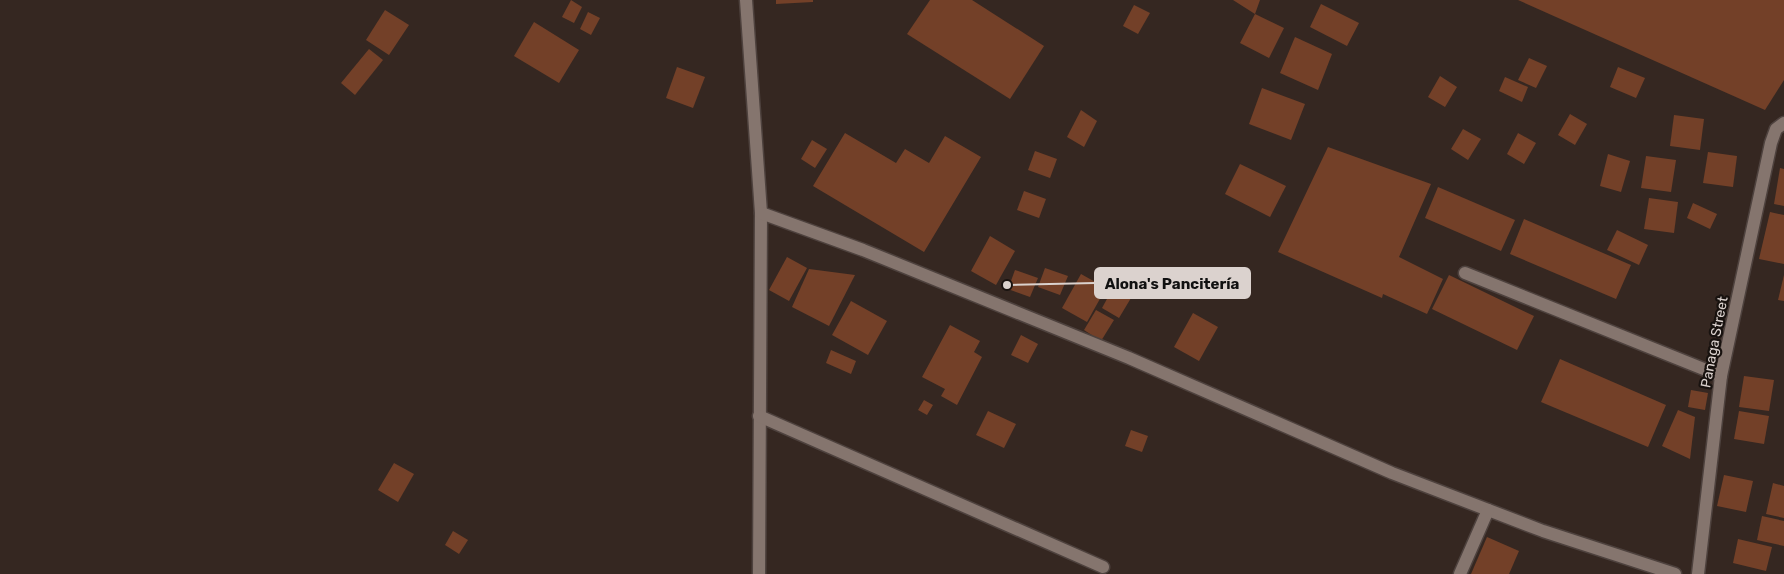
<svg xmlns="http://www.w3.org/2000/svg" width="1784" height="574" font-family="Rubik,sans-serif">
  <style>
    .building { fill: #734028 }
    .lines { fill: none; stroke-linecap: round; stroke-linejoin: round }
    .minor-casing { stroke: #4e423e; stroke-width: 15 }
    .minor { stroke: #85756e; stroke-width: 12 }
    .labels { text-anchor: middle; stroke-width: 4.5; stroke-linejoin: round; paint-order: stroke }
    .street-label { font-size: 14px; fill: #dbd2ce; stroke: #18120f }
    .leader { fill: none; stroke: #dbd2ce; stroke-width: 2 }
    .callout-dot { fill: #dbd2ce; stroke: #18120f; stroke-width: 2 }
    .callout { fill: #dbd2ce; stroke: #dbd2ce; stroke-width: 2 }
    .callout-label { font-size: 15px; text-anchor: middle; font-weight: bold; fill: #111 }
  </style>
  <rect width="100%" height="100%" fill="#352721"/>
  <g class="building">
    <path d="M571 0 582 7 574 23 562 17Z"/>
    <path d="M776 0H813V2L776 4Z"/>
    <path d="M930 0H972L1044 46 1010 99 907 34Z"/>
    <path d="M1233 0H1260L1255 14 1284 28 1269 58 1240 43 1255 14Z"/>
    <path d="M1518 0H1784V80L1765 110Z"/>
    <path d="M1321 4 1359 23 1347 46 1310 27Z"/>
    <path d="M1134 5 1150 13 1138 34 1123 26Z"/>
    <path d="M385 10 409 25 389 55 366 40Z"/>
    <path d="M588 12 600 18 591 35 580 29Z"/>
    <path d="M534 22 579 50 559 83 514 56Z"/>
    <path d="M1295 37 1332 54 1318 90 1280 73Z"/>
    <path d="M369 49 383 60 355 95 341 83Z"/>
    <path d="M1529 58 1547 66 1536 88 1518 80Z"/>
    <path d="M677 67 705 77 693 108 666 98Z"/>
    <path d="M1618 67 1645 78 1636 98 1610 87Z"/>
    <path d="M1440 76 1457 87 1445 107 1428 97Z"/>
    <path d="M1505 77 1528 87 1522 102 1499 91Z"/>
    <path d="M1262 88 1305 104 1291 140 1249 124Z"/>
    <path d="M1081 110 1097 121 1084 147 1067 137Z"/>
    <path d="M1570 114 1587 124 1575 145 1558 135Z"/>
    <path d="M1674 115 1704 119 1700 150 1670 146Z"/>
    <path d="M1463 129 1481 139 1468 160 1451 149Z"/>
    <path d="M845 133 896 163 905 149 929 163 945 136 981 157 924 252 813 186Z"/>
    <path d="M1518 133 1536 143 1524 164 1507 154Z"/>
    <path d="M812 140 827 149 815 168 801 159Z"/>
    <path d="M1328 147 1431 184 1399 257 1443 279 1427 314 1383 294 1382 298 1278 252Z"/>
    <path d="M1035 151 1057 159 1050 178 1028 170Z"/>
    <path d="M1708 152 1737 156 1733 187 1703 183Z"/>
    <path d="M1608 154 1630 161 1621 192 1600 186Z"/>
    <path d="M1646 156 1676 160 1671 192 1641 188Z"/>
    <path d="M1240 164 1286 186 1270 217 1225 194Z"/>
    <path d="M1780 168 1784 169V206L1774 204Z"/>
    <path d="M1438 187 1515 220 1501 251 1425 218Z"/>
    <path d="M1024 191 1046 199 1039 218 1017 210Z"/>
    <path d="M1649 198 1678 202 1674 233 1644 229Z"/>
    <path d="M1693 203 1717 214 1710 229 1687 218Z"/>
    <path d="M1770 212 1784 215V264L1759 259Z"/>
    <path d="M1524 219 1631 265 1616 299 1510 254Z"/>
    <path d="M1617 230 1648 245 1639 265 1607 250Z"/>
    <path d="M990 236 1015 251 996 285 971 271Z"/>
    <path d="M787 257 807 268 789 301 769 290Z"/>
    <path d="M1045 268 1068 276 1060 295 1038 287Z"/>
    <path d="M1228 268 1246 278 1234 299 1216 288Z"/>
    <path d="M809 269 855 275 829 326 792 307Z"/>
    <path d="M1015 270 1038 278 1030 297 1008 289Z"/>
    <path d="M1081 274 1106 288 1087 322 1062 308Z"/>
    <path d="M1449 275 1534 316 1517 350 1432 309Z"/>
    <path d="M1784 275V301L1778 300Z"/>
    <path d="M1113 288 1131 298 1119 318 1102 308Z"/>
    <path d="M851 301 887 321 868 355 832 335Z"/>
    <path d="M1096 310 1114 320 1101 341 1084 330Z"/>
    <path d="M1193 313 1218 327 1199 361 1174 347Z"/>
    <path d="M950 325 980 341 974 352 982 357 957 405 941 396 945 389 922 377Z"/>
    <path d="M1021 335 1038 344 1028 363 1011 355Z"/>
    <path d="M831 350 856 361 851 374 826 363Z"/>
    <path d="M1560 359 1666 405 1648 447 1541 402Z"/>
    <path d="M1744 376 1774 380 1769 411 1739 407Z"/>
    <path d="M1691 390 1708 393 1705 410 1688 407Z"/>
    <path d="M924 400 933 405 927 415 918 410Z"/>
    <path d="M1678 410 1695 417 1690 459 1662 446Z"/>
    <path d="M988 411 1016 424 1004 448 976 435Z"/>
    <path d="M1739 411 1769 416 1764 444 1734 439Z"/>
    <path d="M1131 430 1148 436 1142 452 1125 446Z"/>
    <path d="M394 463 414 474 398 502 378 490Z"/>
    <path d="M1724 475 1753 481 1746 512 1717 506Z"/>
    <path d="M1773 483 1784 486V518L1766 514Z"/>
    <path d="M1762 516 1784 521V546L1757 540Z"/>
    <path d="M453 531 468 540 459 554 445 545Z"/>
    <path d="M1487 537 1519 551 1509 574H1471Z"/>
    <path d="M1738 539 1772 547 1766 571 1733 563Z"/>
  </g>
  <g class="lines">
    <defs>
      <g id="minor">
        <path d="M746 0 761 213 759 574"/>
        <path d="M761 213 863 250 1129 358 1392 473 1543 531 1675 574"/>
        <path d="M1465 273 1721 376"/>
        <path d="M759 416 1103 567"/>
        <path d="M1460 574 1488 510"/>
        <path d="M1698 574 1721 376 1771 143 1776 129 1784 123"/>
      </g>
    </defs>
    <use href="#minor" class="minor-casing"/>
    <use href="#minor" class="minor"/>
  </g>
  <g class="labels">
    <g class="street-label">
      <text transform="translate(1714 342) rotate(-79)" y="5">Panaga Street</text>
    </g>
  </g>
  <path class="leader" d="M1007 285L1095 283"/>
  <circle class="callout-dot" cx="1007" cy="285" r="5"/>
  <rect class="callout" x="1095" y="268" width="155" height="30" rx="5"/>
  <g class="callout-label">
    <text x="1172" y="289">Alona's Pancitería</text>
  </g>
</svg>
